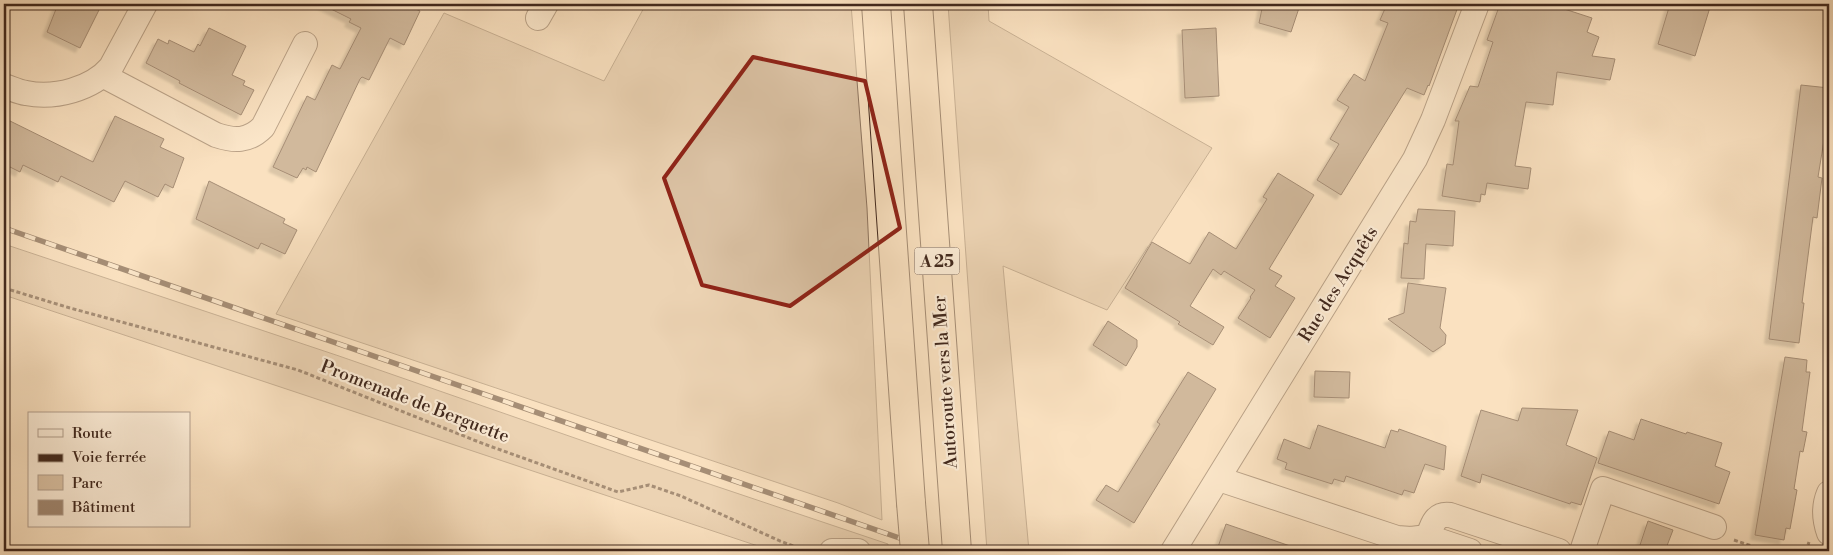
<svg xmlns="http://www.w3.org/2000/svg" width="1833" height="555" font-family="'Libre Bodoni',serif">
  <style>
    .green { fill: #dbc2a4; stroke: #8e7560 }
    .building { fill: #a18872; stroke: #41281d; filter: url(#shadow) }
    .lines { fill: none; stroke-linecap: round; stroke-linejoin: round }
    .minor-casing { stroke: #6f5646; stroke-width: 26 }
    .highway-casing { stroke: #41281d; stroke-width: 30 }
    .path { stroke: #41281d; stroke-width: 3; stroke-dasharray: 4 2.5; stroke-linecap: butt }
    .minor { stroke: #fcecd6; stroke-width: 24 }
    .highway { stroke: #fae1c0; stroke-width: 28 }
    .rail-casing { stroke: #41281d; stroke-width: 5.5 }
    .rail { stroke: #fcecd6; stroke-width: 4; stroke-dasharray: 11; stroke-linecap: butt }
    .highway-bridge-casing { stroke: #41281d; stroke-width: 30; stroke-linecap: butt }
    .highway-bridge { stroke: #fae1c0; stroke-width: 28 }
    .marked { fill: none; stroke: #8f2418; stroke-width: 4; stroke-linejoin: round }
    .labels { text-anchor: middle; stroke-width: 4.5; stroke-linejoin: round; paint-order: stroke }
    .shield { fill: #fcecd6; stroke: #796354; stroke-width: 1 }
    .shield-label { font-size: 16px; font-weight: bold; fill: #41281d }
    .street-label { font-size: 18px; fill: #41281d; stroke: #fcecd6 }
  </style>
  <defs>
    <filter id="shadow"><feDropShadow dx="-4.5" dy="4.5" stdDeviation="1" flood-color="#0004"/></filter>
  </defs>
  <rect width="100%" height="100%" fill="#fae1c0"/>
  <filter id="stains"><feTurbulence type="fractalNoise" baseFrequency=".004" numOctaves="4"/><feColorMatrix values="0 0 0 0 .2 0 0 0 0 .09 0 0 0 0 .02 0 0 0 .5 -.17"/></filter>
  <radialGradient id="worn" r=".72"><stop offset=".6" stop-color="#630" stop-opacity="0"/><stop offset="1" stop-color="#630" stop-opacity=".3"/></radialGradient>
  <g class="green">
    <path d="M646 4H851L867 208 882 520 838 503 276 314 444 13 604 81Z"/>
    <path d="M948 4H988L989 21 1212 148 1107 310 1003 266 1029 551H987Z"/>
    <path d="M4 244 339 356 638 460 888 544V551H755L758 546 4 295Z"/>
  </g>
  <g class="building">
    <path d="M58 4H102L80 48 47 32Z"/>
    <path d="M321 4H405L420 11 404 45 390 38 369 80 362 77 360 79 316 172 307 167 306 170 303 168 297 178 273 167 307 96 315 100 332 65 340 69 361 28 349 22 351 19Z"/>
    <path d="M1263 4H1288L1299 8 1291 32 1259 23Z"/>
    <path d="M1387 4H1459L1429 86 1428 85 1424 95 1407 88 1341 195 1317 180 1339 144 1330 139 1349 107 1337 100 1354 74 1365 81 1388 23 1380 20Z"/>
    <path d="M1500 4H1549L1592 18 1587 32 1599 37 1592 56 1615 59 1610 80 1557 72 1553 105 1526 102 1515 166 1531 168 1528 189 1487 183 1485 195 1481 194 1480 202 1442 196 1447 164 1453 165 1459 121H1455L1470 86 1478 87 1493 42 1487 40Z"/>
    <path d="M1670 4H1711L1695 56 1658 44Z"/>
    <path d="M209 28 246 46 232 75 245 81 243 85 254 90 241 115 179 83 180 81 146 63 158 39 168 44 169 40 194 52 198 44 200 46Z"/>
    <path d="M1216 28 1219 96 1185 98 1182 30Z"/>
    <path d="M1801 85 1829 88V121L1827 140H1824L1818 177 1822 178 1817 218 1813 217 1802 303H1804L1799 343 1769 339Z"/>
    <path d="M115 116 164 139 160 147 184 158 173 188 165 184 158 197 125 181 114 202 61 176 58 182 23 165 20 172 4 164V118L93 162Z"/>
    <path d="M1278 173 1314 195 1269 269 1282 276 1275 286 1295 298 1270 338 1238 318 1251 298 1250 297 1255 290 1224 271 1221 275 1213 269 1190 306 1224 327 1213 345 1178 324 1180 322 1125 288 1152 242 1190 264 1209 232 1236 249 1267 199 1263 197Z"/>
    <path d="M209 181 285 219 283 223 297 230 285 254 261 243 258 249 196 219Z"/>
    <path d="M1418 209 1455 211 1453 246 1426 244 1424 279 1401 278 1404 243 1408 244 1410 221 1416 222Z"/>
    <path d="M1408 283 1446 288 1440 328 1446 335 1445 344 1433 352 1388 319 1404 313Z"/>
    <path d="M1108 321 1137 340V347L1126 366 1093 345Z"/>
    <path d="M1785 357 1807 360 1806 372H1810L1802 431 1807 432 1803 452 1800 451 1794 489 1797 490 1790 529 1786 528 1784 540 1755 535Z"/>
    <path d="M1315 371 1350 372 1349 398 1314 397Z"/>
    <path d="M1188 372 1216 389 1134 523 1096 500 1106 485 1118 492 1160 424 1157 422Z"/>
    <path d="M1522 408 1578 410 1566 445 1597 458 1581 505 1571 502 1570 504 1482 474 1480 483 1461 476 1481 410 1518 421Z"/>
    <path d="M1641 419 1686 434 1687 432 1722 443 1715 466 1730 472 1719 504 1598 463 1609 431 1634 440Z"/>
    <path d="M1318 425 1385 448 1391 430 1398 432 1399 429 1446 446 1444 470 1425 464 1414 493 1404 490 1402 495 1346 476 1344 482 1334 479 1332 484 1285 469 1287 463 1277 459 1284 439 1310 449Z"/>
    <path d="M1648 521 1673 530 1665 551H1638Z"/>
    <path d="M1226 524 1296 548 1295 551H1232L1218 547Z"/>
  </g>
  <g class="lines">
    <defs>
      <g id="minor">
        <path d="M538 18 546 4"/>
        <path d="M104 76 216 135C234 141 248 142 263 127L305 44"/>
        <path d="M4 86C11 88 18 92 26 93 55 99 92 89 111 67L145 4"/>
        <path d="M1219 479 1397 538 1411 539 1428 537"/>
        <path d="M1829 493C1823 507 1824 519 1829 533"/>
        <path d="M832 551H858"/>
        <path d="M1173 551 1415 159 1433 120 1477 4"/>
        <path d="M1470 551 1428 537C1432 525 1435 513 1450 515L1559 551"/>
        <path d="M1582 551 1603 489 1714 527"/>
      </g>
      <g id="highway">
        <path d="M876 4 911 503"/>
        <path d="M918 4 957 551"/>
      </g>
    </defs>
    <use href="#minor" class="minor-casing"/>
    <use href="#highway" class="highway-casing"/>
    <g class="path">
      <path d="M4 288 70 308 298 370 484 444 618 492 649 485 681 496 780 541 807 551"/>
      <path d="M1734 540 1766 551"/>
      <path d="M1806 551 1809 542"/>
    </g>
    <use href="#minor" class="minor"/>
    <use href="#highway" class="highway"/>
    <defs>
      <path id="rail" d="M4 228 937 551"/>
    </defs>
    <use href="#rail" class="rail-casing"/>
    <use href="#rail" class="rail"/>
    <defs>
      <path id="highway-bridge" d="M911 503 915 551"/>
    </defs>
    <use href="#highway-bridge" class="highway-bridge-casing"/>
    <use href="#highway-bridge" class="highway-bridge"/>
  </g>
  <path d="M0 0H1833V555H0ZM753 57 865 81 900 228 790 306 702 285 664 178Z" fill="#fae1c0" fill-opacity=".55" fill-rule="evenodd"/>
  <path class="marked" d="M753 57 865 81 900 228 790 306 702 285 664 178Z"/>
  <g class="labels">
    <rect class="shield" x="914.5" y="247.5" width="45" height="27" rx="4"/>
    <g class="shield-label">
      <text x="937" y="267">A 25</text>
    </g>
    <g class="street-label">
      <text transform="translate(1338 284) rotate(-58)" y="6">Rue des Acquêts</text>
      <text transform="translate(945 382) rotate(-94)" y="6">Autoroute vers la Mer</text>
      <text transform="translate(415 401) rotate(21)" y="6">Promenade de Berguette</text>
    </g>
  </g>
  <rect width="1833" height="555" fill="none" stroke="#fae1c0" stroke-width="20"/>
  <rect x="5" y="5" width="1823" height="545" fill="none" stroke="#41281d" stroke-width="2.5"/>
  <rect x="10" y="10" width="1813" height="535" fill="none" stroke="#41281d"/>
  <rect x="28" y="412" width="162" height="115" fill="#fcecd6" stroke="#b19e8c"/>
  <rect x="38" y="429" width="25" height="8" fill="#fcecd6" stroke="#b19e8c"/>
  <text x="72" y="438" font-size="15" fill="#41281d">Route</text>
  <rect x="38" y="454" width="25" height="8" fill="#41281d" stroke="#b19e8c"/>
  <text x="72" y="462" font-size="15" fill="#41281d">Voie ferrée</text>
  <rect x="38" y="475" width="25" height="15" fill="#dbc2a4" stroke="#b19e8c"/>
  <text x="72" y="488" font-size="15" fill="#41281d">Parc</text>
  <rect x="38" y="500" width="25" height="15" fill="#a18872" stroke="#b19e8c"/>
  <text x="72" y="512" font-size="15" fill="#41281d">Bâtiment</text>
  <rect width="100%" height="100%" filter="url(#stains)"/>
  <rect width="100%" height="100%" fill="url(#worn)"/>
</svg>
